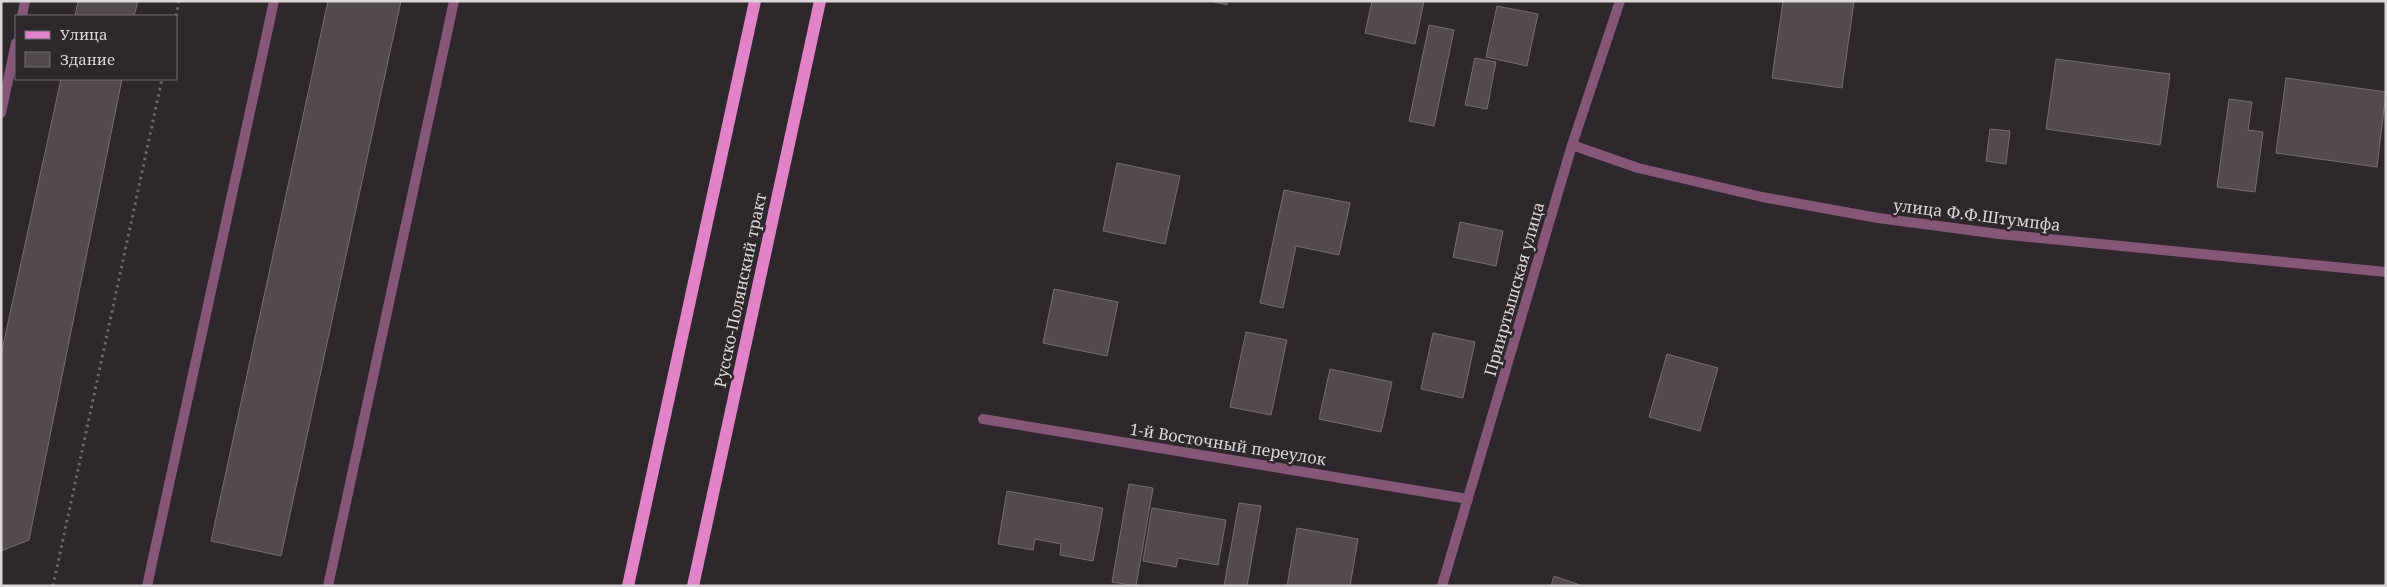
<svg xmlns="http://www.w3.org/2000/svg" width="2387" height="587" font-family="'Noto Serif',serif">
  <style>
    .building { fill: #524a4f; stroke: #766d73 }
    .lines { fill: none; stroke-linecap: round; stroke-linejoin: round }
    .path { stroke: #6d666b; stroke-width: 3; stroke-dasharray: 2.5 4; stroke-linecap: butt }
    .service { stroke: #865779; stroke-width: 10 }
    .minor { stroke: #865779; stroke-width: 10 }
    .primary { stroke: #e283ca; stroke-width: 12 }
    .labels { text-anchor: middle; stroke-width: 5; stroke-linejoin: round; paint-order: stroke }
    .street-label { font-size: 16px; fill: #dcd7da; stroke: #2e272c }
  </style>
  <rect width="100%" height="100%" fill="#2e272c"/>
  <g class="building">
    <path d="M78 1H138L134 16H75Z"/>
    <path d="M328 1H401L281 556 211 541Z"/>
    <path d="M1210 1H1228L1227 5Z"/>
    <path d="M1372 1H1424L1415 44 1365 33Z"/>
    <path d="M1783 1H1854L1842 88 1772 78Z"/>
    <path d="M1497 6 1538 14 1527 66 1486 57Z"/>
    <path d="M1429 25 1454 30 1434 126 1409 121Z"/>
    <path d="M1475 58 1496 62 1487 109 1465 105Z"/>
    <path d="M2056 59 2170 74 2160 145 2046 129Z"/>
    <path d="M2286 78 2386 92 2377 167 2276 153Z"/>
    <path d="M61 79H122L29 540 1 551V355Z"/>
    <path d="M2229 99 2252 102 2248 130 2263 132 2255 192 2217 187Z"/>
    <path d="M1990 129 2010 131 2006 164 1986 161Z"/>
    <path d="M1117 163 1180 176 1165 244 1103 231Z"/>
    <path d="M1284 190 1350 203 1339 255 1296 246 1283 308 1260 303Z"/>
    <path d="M1460 222 1503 231 1496 266 1453 257Z"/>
    <path d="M1054 289 1118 302 1107 356 1043 343Z"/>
    <path d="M1246 332 1287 340 1271 415 1230 407Z"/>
    <path d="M1433 333 1475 342 1463 398 1421 389Z"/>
    <path d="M1667 354 1718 368 1700 431 1649 417Z"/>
    <path d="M1330 369 1392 382 1381 432 1319 419Z"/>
    <path d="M1129 484 1153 488 1136 586 1112 582Z"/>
    <path d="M1007 491 1103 508 1093 561 1060 555 1061 544 1035 539 1033 550 998 544Z"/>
    <path d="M1239 503 1261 506 1247 586H1224Z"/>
    <path d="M1152 508 1226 520 1218 565 1178 558 1176 567 1143 561Z"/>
    <path d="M1297 528 1358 539 1350 586H1287Z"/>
    <path d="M1554 576 1583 586H1551Z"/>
  </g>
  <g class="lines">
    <g class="path">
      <path d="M176 16 179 1"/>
      <path d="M53 586 162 79"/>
    </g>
    <g class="service">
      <path d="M22 16 25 1"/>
      <path d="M1 113 16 43"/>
      <path d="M147 586 274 1"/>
    </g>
    <g class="minor">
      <path d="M1572 145 1638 168 1762 197 1878 218 1999 234 2386 272"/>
      <path d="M983 419 1468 499"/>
      <path d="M328 586 454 1"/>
      <path d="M1442 586 1572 145 1620 1"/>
    </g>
    <g class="primary">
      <path d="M628 586 755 1"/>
      <path d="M693 586 820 1"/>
    </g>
  </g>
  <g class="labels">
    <g class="street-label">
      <text transform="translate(1977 215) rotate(7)" y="6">улица Ф.Ф.Штумпфа</text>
      <text transform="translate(1514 289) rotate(-74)" y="6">Прииртышская улица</text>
      <text transform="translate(740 290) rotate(-78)" y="6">Русско-Полянский тракт</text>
      <text transform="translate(1228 444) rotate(9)" y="6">1-й Восточный переулок</text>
    </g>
  </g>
  <rect width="2387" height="587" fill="none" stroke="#dcd7da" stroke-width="5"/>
  <rect x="15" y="15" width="162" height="65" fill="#2e272c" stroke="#746d72"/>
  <rect x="25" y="31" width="25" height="8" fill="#e283ca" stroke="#746d72"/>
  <text x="60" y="40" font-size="15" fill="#dcd7da">Улица</text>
  <rect x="25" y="52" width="25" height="15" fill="#524a4f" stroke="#746d72"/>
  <text x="60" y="65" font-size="15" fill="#dcd7da">Здание</text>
</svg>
